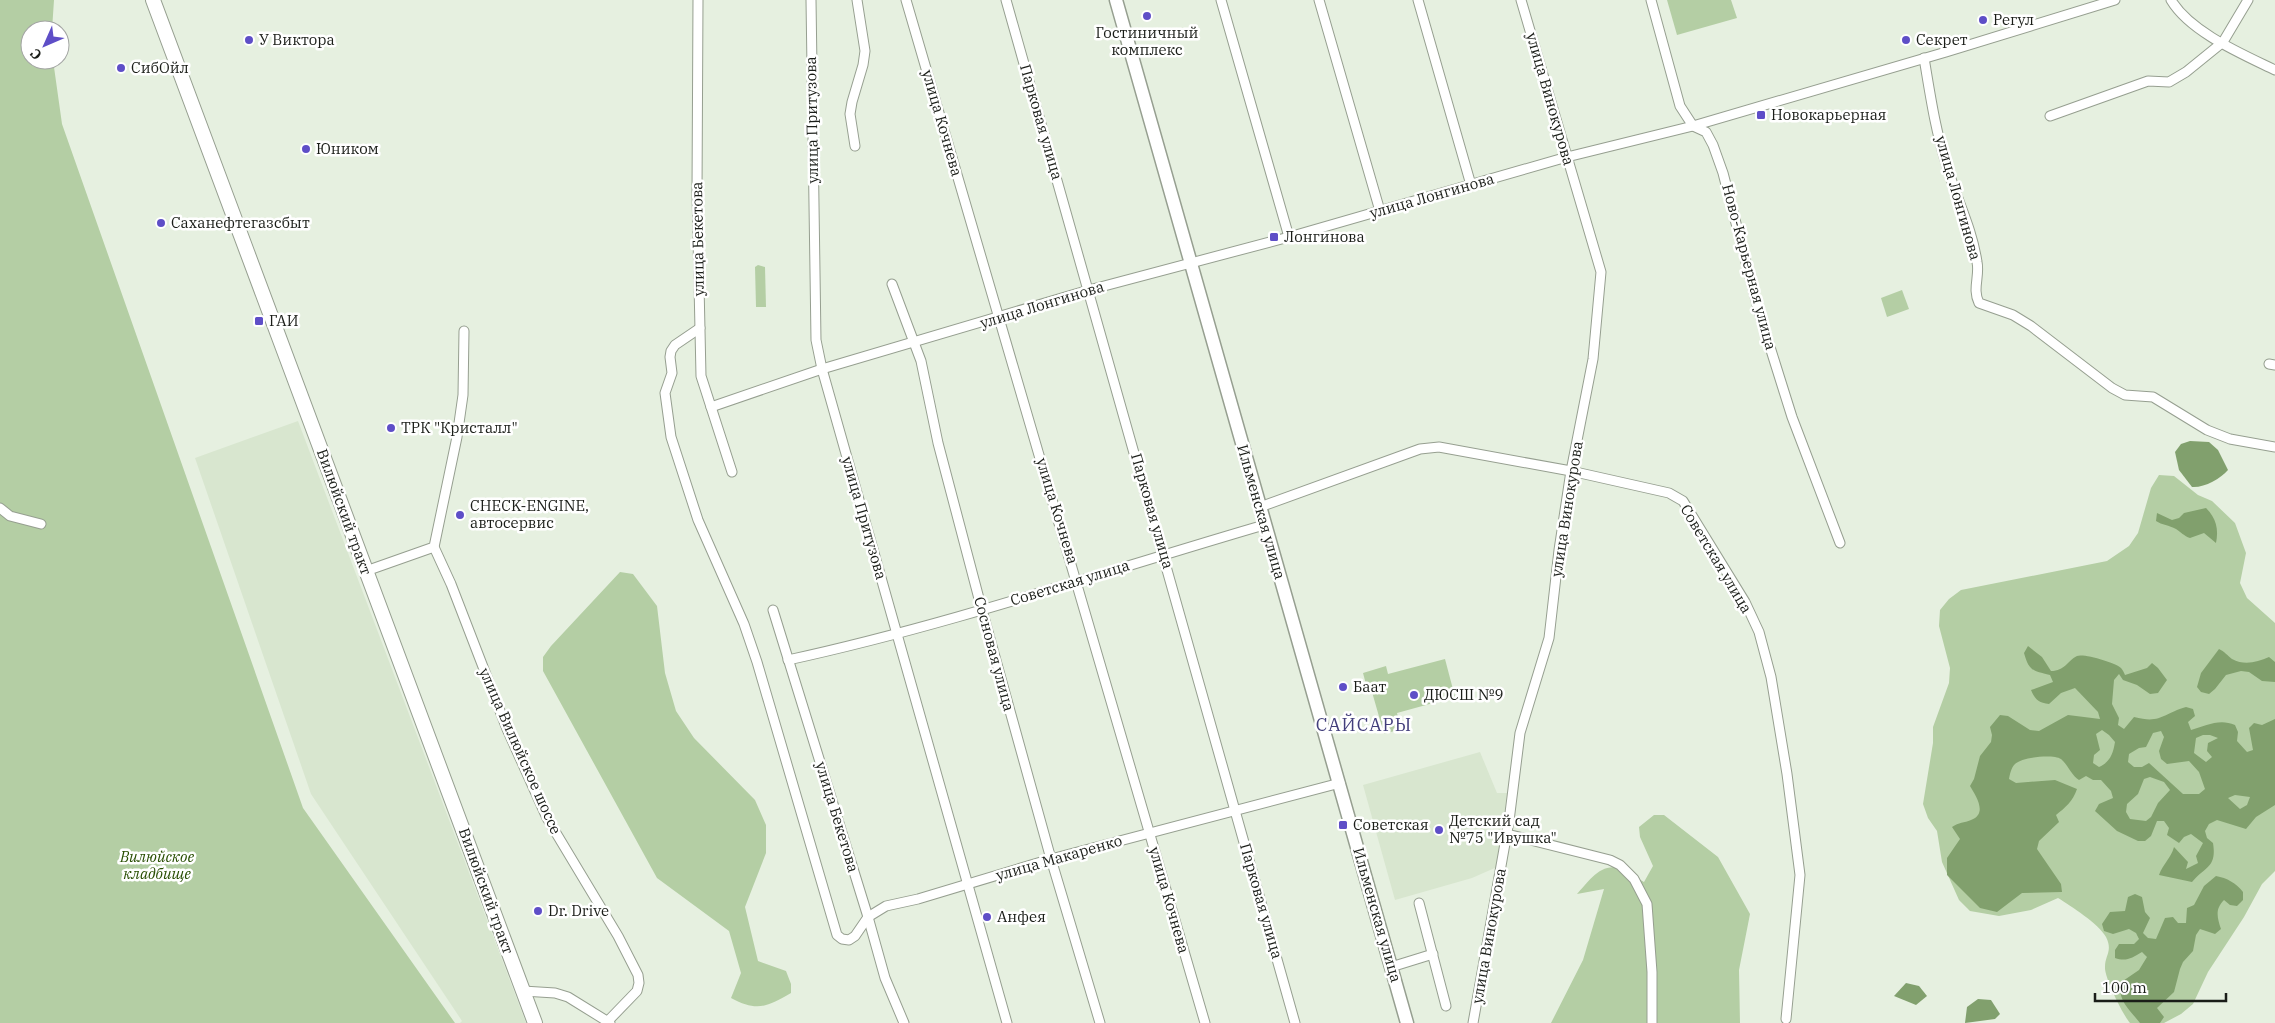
<svg xmlns="http://www.w3.org/2000/svg" width="2275" height="1023" font-family="'IBM Plex Serif',serif">
  <style>
    .built { fill: #d8e6cf }
    .green { fill: #b4cea4 }
    .water { fill: #81a06d; fill-rule: evenodd }
    .lines { fill: none; stroke-linecap: round; stroke-linejoin: round }
    .minor-casing { stroke: #969f90; stroke-width: 11 }
    .secondary-casing { stroke: #969f90; stroke-width: 15 }
    .primary-casing { stroke: #969f90; stroke-width: 16 }
    .minor { stroke: #fff; stroke-width: 9 }
    .secondary { stroke: #fff; stroke-width: 12 }
    .primary { stroke: #fff; stroke-width: 14 }
    .poi-dot { fill: #5e4ec7; stroke: #fff; stroke-width: 2 }
    .labels { text-anchor: middle; stroke-width: 5; stroke-linejoin: round; paint-order: stroke }
    .poi-label { font-size: 15px; fill: #1a1d18; stroke: #fff; text-anchor: start }
    .street-label { font-size: 15px; fill: #1a1d18; stroke: #fff }
    .park-label { font-size: 15px; font-style: italic; fill: #274d00; stroke: #fff }
    .quarter-label { font-size: 18px; letter-spacing: 1px; fill: #423e7b; stroke: #fff }
  </style>
  <rect width="100%" height="100%" fill="#e6f0e0"/>
  <g class="built">
    <path d="M298 421 526 1023H460L462 1021 311 794 195 458Z"/>
    <path d="M1480 752 1497 793H1507L1497 867 1472 878 1395 900 1363 785Z"/>
  </g>
  <g class="green">
    <path d="M0 0H54L52 30H30V60H53L62 124 303 808 455 1023H0Z"/>
    <path d="M1667 0H1731L1737 18 1677 35Z"/>
    <path d="M758 265 765 267 766 307H756L755 267Z"/>
    <path d="M1902 290 1909 309 1887 317 1881 298Z"/>
    <path d="M2159 475 2174 476 2198 495 2212 501 2235 523 2246 553 2240 583 2247 598 2275 623V871L2262 884 2244 917 2208 972 2193 1004 2181 1014 2164 1023H2130C2123 1015 2104 977 2105 967 2105 955 2113 951 2106 937 2099 924 2071 906 2058 898L2031 910 1999 916 1970 911 1959 900 1942 862 1937 831 1928 818 1923 804 1933 743V727L1949 683 1950 668 1939 626 1940 610 1949 599 1961 590 2107 561 2129 546 2138 533 2151 488Z"/>
    <path d="M620 572 633 574 657 606 665 673 676 711 694 738 755 800 766 825V853L745 907 758 961 786 971 791 984V993C767 1007 757 1012 731 998L741 973 729 931 657 878 543 671V657L551 646Z"/>
    <path d="M1445 659 1455 697 1397 713 1401 729 1384 734 1372 692H1368L1363 673 1386 666 1388 674Z"/>
    <path d="M1654 815H1664L1718 857 1750 914 1739 970 1740 1023H1551L1583 960 1604 889 1577 894C1588 882 1600 863 1619 868 1627 871 1636 878 1644 882L1653 866 1640 837 1639 827Z"/>
  </g>
  <g class="water">
    <path d="M2190 441 2209 442 2218 450 2228 470C2220 479 2204 488 2192 487L2179 470 2175 452 2181 444Z"/>
    <path d="M2206 508C2216 518 2219 529 2216 543L2204 533 2190 538C2184 536 2181 532 2176 529 2169 525 2162 525 2156 521L2157 513 2172 520 2179 518 2184 513Z"/>
    <path d="M2028 646 2042 657 2051 671C2065 671 2067 661 2077 656 2083 653 2117 663 2121 668 2123 670 2124 673 2125 675L2147 668 2152 663 2158 668 2167 680 2158 693 2150 694 2137 685 2123 680 2119 674 2114 680 2112 704 2119 718 2118 725 2124 729 2134 717C2161 724 2162 714 2186 707L2193 709 2195 716 2188 722 2191 730C2206 726 2219 718 2235 725L2238 732 2237 741 2247 752 2253 750 2249 728 2254 723 2262 725 2275 719V805L2256 817 2246 829 2217 820 2209 824 2205 831 2207 838 2213 843C2217 868 2205 866 2192 882L2159 875C2163 864 2171 858 2174 847L2188 862 2186 869 2198 863 2196 856 2203 843 2191 834 2184 837 2179 843 2167 835 2169 828 2164 821H2157L2151 836 2145 841H2138L2117 831 2095 811 2099 804 2113 798 2111 791 2101 780H2093L2086 776 2079 780C2071 775 2069 766 2061 759 2053 754 2022 757 2015 764 2011 768 2010 774 2009 779L2016 783 2055 780 2077 789C2073 801 2065 808 2056 815L2059 822 2039 841 2037 849 2061 884 2062 892 2022 893 1997 912 1980 908 1947 875V858L1960 839 1952 827C1959 822 1964 823 1971 820 1988 814 1976 796 1970 786L1974 779 1980 756 1991 742 1992 735 1990 727 2000 715 2008 716 2030 730 2039 731 2068 715 2100 719 2098 712 2075 688 2061 693 2049 704C2039 703 2035 700 2031 690L2053 682 2050 675C2033 671 2029 671 2024 653ZM2102 730 2109 735 2115 742C2113 754 2110 762 2099 767L2093 763 2094 755 2100 750 2096 734ZM2161 731 2164 737 2159 751 2161 759 2167 764 2189 761 2199 772 2205 789 2199 794H2183L2149 763 2142 767H2134L2128 762 2129 754 2139 748 2146 747 2153 733ZM2203 735H2210L2218 738 2208 743 2207 751 2212 757 2206 762 2194 753 2196 738ZM2150 777 2164 782 2170 790 2158 803 2151 817 2146 821 2130 819 2126 812 2127 804 2138 794 2144 779ZM2235 795 2250 797 2247 805 2240 809 2228 798Z"/>
    <path d="M2219 649C2224 651 2228 656 2232 659 2245 666 2257 662 2269 657L2275 662V682L2262 681 2249 672 2241 671 2226 675 2215 689 2209 694 2201 692 2197 687 2201 673Z"/>
    <path d="M2216 876C2227 878 2236 883 2243 892V900L2237 906 2230 905 2224 900C2215 909 2217 917 2221 929L2215 934 2200 929 2196 935 2193 951 2183 962 2180 969 2174 992 2157 1008 2164 1017 2160 1023H2140C2130 1010 2118 1001 2120 983L2139 970 2147 957 2142 952C2132 958 2126 962 2115 958V950L2119 944H2134L2139 939 2136 933 2129 929 2113 934 2104 931 2102 924 2110 912 2125 911 2128 897 2135 894 2142 897 2145 912 2150 918 2143 933 2148 938 2156 939 2165 918 2173 917 2178 923H2186L2187 908 2194 905 2204 886Z"/>
    <path d="M1906 983 1919 986 1927 996 1916 1005 1894 996Z"/>
    <path d="M1978 999 1991 1000 2000 1014 1995 1019 1965 1023 1967 1007Z"/>
  </g>
  <g class="lines">
    <defs>
      <g id="minor">
        <path d="M698 0 697 192 701 376 732 472"/>
        <path d="M811 0 816 340 822 369 1007 1023"/>
        <path d="M906 0 1205 1023"/>
        <path d="M1006 0 1295 1023"/>
        <path d="M1221 0 1289 237"/>
        <path d="M1319 0 1380 211"/>
        <path d="M1418 0 1471 185"/>
        <path d="M1651 0 1680 106 1693 126 1706 132 1713 145 1723 173 1759 312 1792 417 1840 543"/>
        <path d="M2171 0C2190 32 2242 54 2275 70"/>
        <path d="M1924 58C1930 93 1935 129 1946 163 1955 196 1972 227 1977 262 1980 276 1972 289 1979 303L2013 315 2031 326 2112 388 2125 395 2153 397 2207 430 2230 439 2275 447"/>
        <path d="M2050 116 2148 81 2169 82 2186 72 2223 42 2248 0"/>
        <path d="M855 146 850 114 852 102 863 65 865 51 857 0"/>
        <path d="M892 284 921 361 938 443 982 610 1051 859 1100 1023"/>
        <path d="M700 328 675 345 671 351 670 357 672 373 665 393 671 437 698 520 744 624 757 662 837 935 842 939 849 940 855 936 868 917 886 906 918 899 1051 859 1340 783"/>
        <path d="M2269 364 2275 365"/>
        <path d="M711 407 822 369 1089 290 1289 237 1567 157 1693 126 1946 52 2115 0"/>
        <path d="M1260 507 1420 449 1439 447 1571 471 1669 493 1683 501 1745 602 1759 632 1771 677 1787 774 1800 875 1786 1019"/>
        <path d="M0 508 10 516 41 524"/>
        <path d="M434 547 451 584 507 729 547 818 618 936 638 975 639 983 637 991 608 1021"/>
        <path d="M366 571 434 547 457 437 463 395 464 331"/>
        <path d="M773 610 868 917 885 978 904 1023"/>
        <path d="M788 660C949 625 1106 571 1264 525"/>
        <path d="M1507 834 1610 860 1620 865 1634 879 1647 904 1652 972V1023"/>
        <path d="M1419 903 1446 1006"/>
        <path d="M1391 967 1433 954"/>
        <path d="M523 991 555 993 568 997 610 1023"/>
        <path d="M1473 1023 1509 821 1520 733 1549 638 1559 550 1571 471 1593 359 1601 272 1521 0"/>
      </g>
      <path id="secondary" d="M1116 0 1407 1023"/>
      <path id="primary" d="M153 0 535 1023"/>
    </defs>
    <use href="#minor" class="minor-casing"/>
    <use href="#secondary" class="secondary-casing"/>
    <use href="#primary" class="primary-casing"/>
    <use href="#minor" class="minor"/>
    <use href="#secondary" class="secondary"/>
    <use href="#primary" class="primary"/>
  </g>
  <g class="poi-dot">
    <circle cx="1147" cy="16" r="5"/>
    <circle cx="1983" cy="20" r="5"/>
    <circle cx="249" cy="40" r="5"/>
    <circle cx="1906" cy="40" r="5"/>
    <circle cx="121" cy="68" r="5"/>
    <rect x="1756" y="110" width="10" height="10" rx="2.5"/>
    <circle cx="306" cy="149" r="5"/>
    <circle cx="161" cy="223" r="5"/>
    <rect x="1269" y="232" width="10" height="10" rx="2.5"/>
    <rect x="254" y="316" width="10" height="10" rx="2.5"/>
    <circle cx="391" cy="428" r="5"/>
    <circle cx="460" cy="515" r="5"/>
    <circle cx="1343" cy="687" r="5"/>
    <circle cx="1414" cy="695" r="5"/>
    <rect x="1338" y="820" width="10" height="10" rx="2.5"/>
    <circle cx="1439" cy="830" r="5"/>
    <circle cx="538" cy="911" r="5"/>
    <circle cx="987" cy="917" r="5"/>
  </g>
  <g class="labels">
    <g class="poi-label">
      <text x="1993" y="25">Регул</text>
      <text x="1147" y="38" text-anchor="middle">Гостиничный<tspan x="1147" dy="17">комплекс</tspan></text>
      <text x="259" y="45">У Виктора</text>
      <text x="1916" y="45">Секрет</text>
      <text x="131" y="73">СибОйл</text>
      <text x="1771" y="120">Новокарьерная</text>
      <text x="316" y="154">Юником</text>
      <text x="171" y="228">Саханефтегазсбыт</text>
      <text x="1284" y="242">Лонгинова</text>
      <text x="269" y="326">ГАИ</text>
      <text x="401" y="433">ТРК "Кристалл"</text>
      <text x="470" y="511">CHECK-ENGINE,<tspan x="470" dy="17">автосервис</tspan></text>
      <text x="1353" y="692">Баат</text>
      <text x="1424" y="700">ДЮСШ №9</text>
      <text x="1449" y="826">Детский сад<tspan x="1449" dy="17">№75 "Ивушка"</tspan></text>
      <text x="1353" y="830">Советская</text>
      <text x="548" y="916">Dr. Drive</text>
      <text x="997" y="922">Анфея</text>
    </g>
    <g class="street-label">
      <text transform="translate(1550 99) rotate(74)" y="5">улица Винокурова</text>
      <text transform="translate(812 120) rotate(-91)" y="5">улица Притузова</text>
      <text transform="translate(1041 122) rotate(74)" y="5">Парковая улица</text>
      <text transform="translate(942 123) rotate(74)" y="5">улица Кочнева</text>
      <text transform="translate(1432 196) rotate(-16)" y="5">улица Лонгинова</text>
      <text transform="translate(1958 198) rotate(74)" y="5">улица Лонгинова</text>
      <text transform="translate(698 239) rotate(-91)" y="5">улица Бекетова</text>
      <text transform="translate(1749 267) rotate(75)" y="5">Ново-Карьерная улица</text>
      <text transform="translate(1042 305) rotate(-17)" y="5">улица Лонгинова</text>
      <text transform="translate(1567 509) rotate(-81)" y="5">улица Винокурова</text>
      <text transform="translate(1057 511) rotate(73)" y="5">улица Кочнева</text>
      <text transform="translate(1152 511) rotate(74)" y="5">Парковая улица</text>
      <text transform="translate(344 512) rotate(70)" y="5">Вилюйский тракт</text>
      <text transform="translate(1261 512) rotate(74)" y="5">Ильменская улица</text>
      <text transform="translate(864 518) rotate(74)" y="5">улица Притузова</text>
      <text transform="translate(1716 559) rotate(59)" y="5">Советская улица</text>
      <text transform="translate(1070 583) rotate(-17)" y="5">Советская улица</text>
      <text transform="translate(994 654) rotate(75)" y="5">Сосновая улица</text>
      <text transform="translate(520 751) rotate(66)" y="5">улица Вилюйское шоссе</text>
      <text transform="translate(837 817) rotate(73)" y="5">улица Бекетова</text>
      <text transform="translate(1059 858) rotate(-16)" y="5">улица Макаренко</text>
      <text transform="translate(486 891) rotate(70)" y="5">Вилюйский тракт</text>
      <text transform="translate(1169 900) rotate(74)" y="5">улица Кочнева</text>
      <text transform="translate(1261 901) rotate(74)" y="5">Парковая улица</text>
      <text transform="translate(1377 915) rotate(74)" y="5">Ильменская улица</text>
      <text transform="translate(1489 936) rotate(-80)" y="5">улица Винокурова</text>
    </g>
    <g class="park-label">
      <text x="157" y="862">Вилюйское<tspan x="157" dy="17">кладбище</tspan></text>
    </g>
    <g class="quarter-label">
      <text x="1364" y="731">САЙСАРЫ</text>
    </g>
  </g>
  <g transform="translate(45 45) rotate(225)"><circle r="24" fill="#ffffff" stroke="#a3a5a3"/>
  <path d="M0-4L9 19L0 12L-9 19Z" fill="#5e4ec7"/>
  <text y="-8" font-size="14" font-weight="bold" text-anchor="middle" fill="#1a1d18">С</text>
  </g>
  <path d="M2095 993v8h131v-8" fill="none" stroke="#1a1d18" stroke-width="2.5"/>
  <text x="2102" y="993" font-size="15" fill="#1a1d18" stroke="#ffffff" stroke-width="4" paint-order="stroke">100 m</text>
</svg>
